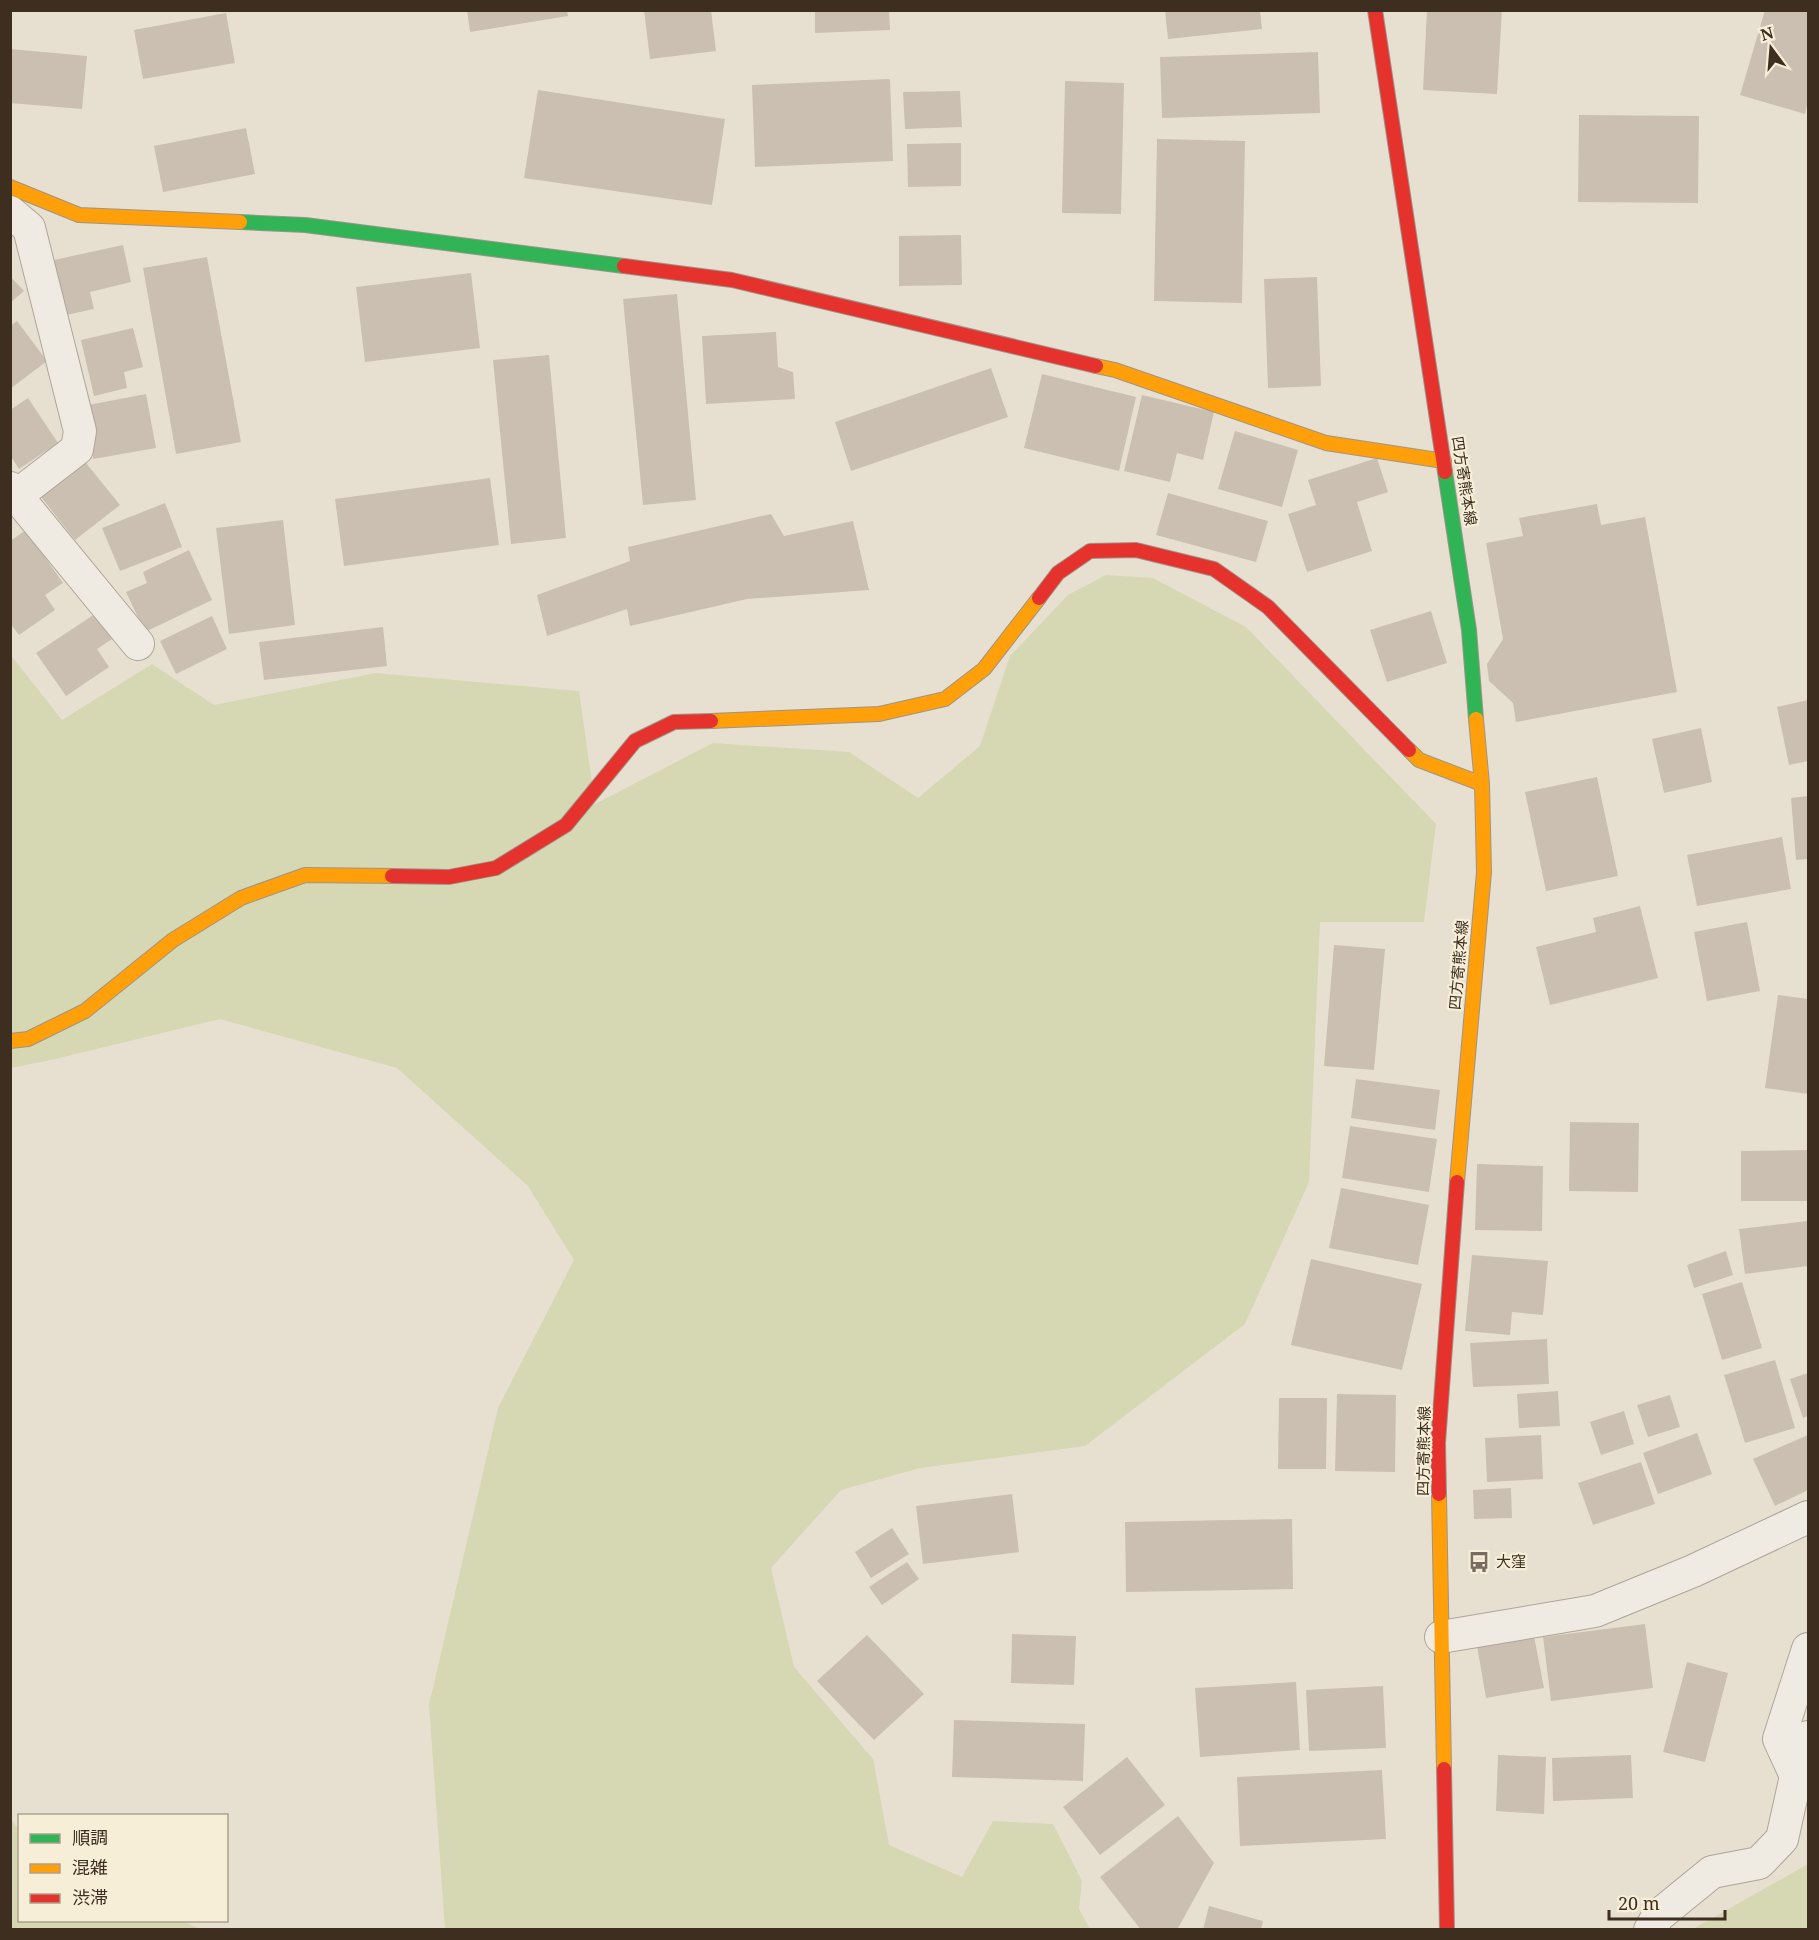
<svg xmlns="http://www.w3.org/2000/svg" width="1819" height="1940" font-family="'Noto Serif','Noto Sans JP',serif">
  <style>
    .green { fill: #d6d7b3 }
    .building { fill: #cbbfb2 }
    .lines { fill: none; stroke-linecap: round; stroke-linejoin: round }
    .street-casing { stroke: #ada599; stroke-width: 34 }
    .fast-casing { stroke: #9c958a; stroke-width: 16 }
    .slow-casing { stroke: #9c958a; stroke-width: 16 }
    .jam-casing { stroke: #9c958a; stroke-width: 16 }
    .street { stroke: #efebe3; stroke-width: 32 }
    .fast { stroke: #30b455; stroke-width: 14 }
    .slow { stroke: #ff9f0a; stroke-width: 14 }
    .jam { stroke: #e5322d; stroke-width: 14 }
    .labels { text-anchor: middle; stroke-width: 4.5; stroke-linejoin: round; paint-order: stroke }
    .street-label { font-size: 15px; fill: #3d2e20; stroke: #f7eed8 }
    .poi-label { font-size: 15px; fill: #3d2e20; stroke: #f7eed8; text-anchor: start }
  </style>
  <rect width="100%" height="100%" fill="#e7e0d1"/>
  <g class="green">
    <path d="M1106 575 1153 578 1246 627 1436 824 1424 922H1320L1309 1182 1245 1324 1085 1446 920 1468 841 1490 771 1568 794 1667 873 1759 889 1845 962 1877 993 1821 1053 1824 1082 1881 1079 1909 1090 1929H445L429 1705 498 1408 574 1260 528 1186 397 1068 220 1019 51 1060 11 1068 10 654 62 720 152 664 214 705 376 673 579 691 595 804 713 743 849 752 918 798 980 746 1010 656 1068 595Z"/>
    <path d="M10 1818 19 1830 20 1920 182 1921 200 1929H11Z"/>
    <path d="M1808 1864V1929H1693Z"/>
  </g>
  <g class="building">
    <path d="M467 10H567L568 16 470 32Z"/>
    <path d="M644 10H711L716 51 650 59Z"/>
    <path d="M815 10H889L890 30 815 33Z"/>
    <path d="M1165 10H1260L1262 29 1168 39Z"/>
    <path d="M1427 10H1502L1497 94 1423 90Z"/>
    <path d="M1765 10H1808V100L1805 114 1740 95Z"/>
    <path d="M226 13 235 63 143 79 134 30Z"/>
    <path d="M10 49 87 56 82 109 10 103Z"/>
    <path d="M1318 52 1320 113 1162 118 1160 57Z"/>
    <path d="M890 79 893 161 755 167 752 85Z"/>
    <path d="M1065 81 1124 83 1121 214 1062 213Z"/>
    <path d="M538 90 725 119 712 205 524 178Z"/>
    <path d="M960 91 962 127 905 129 903 92Z"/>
    <path d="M1579 115 1699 116 1698 203 1578 202Z"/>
    <path d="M246 128 255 174 163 192 154 146Z"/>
    <path d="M1157 139 1245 141 1242 303 1154 301Z"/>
    <path d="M961 143V186L908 187 907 144Z"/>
    <path d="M961 235 962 285 899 286V236Z"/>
    <path d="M123 245 131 282 90 292 94 309 66 315 54 260Z"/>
    <path d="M207 257 241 442 176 454 143 268Z"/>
    <path d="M471 273 480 348 365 362 356 287Z"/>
    <path d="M10 276 24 291 10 303Z"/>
    <path d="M1317 277 1321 386 1268 388 1264 279Z"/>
    <path d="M677 294 696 500 643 505 623 299Z"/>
    <path d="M17 321 47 361 10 389V326Z"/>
    <path d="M133 328 143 367 124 372 127 388 94 396 81 340Z"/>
    <path d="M776 332 778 367 793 372 795 399 706 404 702 336Z"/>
    <path d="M549 355 566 538 511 544 493 360Z"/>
    <path d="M991 368 1008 417 851 471 835 422Z"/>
    <path d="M1042 374 1136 397 1119 471 1024 448Z"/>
    <path d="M146 394 156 448 93 459 83 406Z"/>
    <path d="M1142 395 1214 412 1203 460 1177 453 1170 482 1124 471Z"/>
    <path d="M28 398 58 443 19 469 10 455V410Z"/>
    <path d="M1235 431 1298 450 1282 507 1218 489Z"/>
    <path d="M82 458 120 505 75 540 38 493Z"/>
    <path d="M1377 458 1388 492 1357 502 1372 551 1307 572 1288 514 1316 505 1308 480Z"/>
    <path d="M490 478 499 545 344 566 335 499Z"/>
    <path d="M1168 493 1268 521 1256 562 1156 535Z"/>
    <path d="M165 503 182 547 120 571 102 528Z"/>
    <path d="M1597 504 1601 525 1645 517 1677 692 1516 722 1513 703 1489 681 1487 664 1503 639 1486 543 1523 536 1519 518Z"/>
    <path d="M771 514 784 536 853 521 869 590 747 599 630 626 627 609 547 636 537 595 630 561 628 547Z"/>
    <path d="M283 520 295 625 229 634 216 528Z"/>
    <path d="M26 530 63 583 45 595 55 610 19 635 10 623V541Z"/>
    <path d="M189 550 212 600 145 632 126 592 147 583 143 572Z"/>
    <path d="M1431 611 1447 663 1387 682 1370 630Z"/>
    <path d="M95 614 112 639 97 649 109 667 66 696 36 653Z"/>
    <path d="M212 616 227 649 176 674 160 641Z"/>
    <path d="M383 627 387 666 264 680 259 642Z"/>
    <path d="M1808 700V761L1789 765 1777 707Z"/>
    <path d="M1701 728 1712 782 1664 793 1652 739Z"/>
    <path d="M1597 777 1618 876 1546 891 1525 792Z"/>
    <path d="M1808 796V859L1796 860 1791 798Z"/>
    <path d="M1782 837 1791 889 1697 906 1687 855Z"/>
    <path d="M1640 906 1658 978 1550 1005 1536 947 1596 932 1593 918Z"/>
    <path d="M1747 922 1760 991 1707 1001 1694 932Z"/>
    <path d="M1334 945 1385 949 1374 1070 1324 1066Z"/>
    <path d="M1778 995 1808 999V1094L1765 1088Z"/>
    <path d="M1356 1079 1440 1090 1435 1130 1351 1118Z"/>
    <path d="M1570 1122 1639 1123 1638 1192 1569 1191Z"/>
    <path d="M1350 1126 1437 1139 1429 1192 1342 1178Z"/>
    <path d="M1808 1150V1201H1741V1151Z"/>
    <path d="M1477 1164 1543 1166 1542 1231 1475 1230Z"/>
    <path d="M1341 1188 1429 1205 1418 1265 1329 1248Z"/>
    <path d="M1808 1221V1266L1745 1274 1739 1229Z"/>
    <path d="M1726 1251 1733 1275 1694 1288 1687 1265Z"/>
    <path d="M1472 1255 1548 1261 1543 1315 1512 1312 1510 1335 1465 1331Z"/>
    <path d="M1311 1259 1422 1284 1402 1370 1291 1345Z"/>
    <path d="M1742 1282 1762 1348 1722 1360 1702 1294Z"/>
    <path d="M1547 1339 1549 1384 1473 1387 1470 1343Z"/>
    <path d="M1775 1360 1795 1428 1745 1443 1724 1375Z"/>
    <path d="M1808 1373V1416L1803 1418 1790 1379Z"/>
    <path d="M1558 1391 1560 1426 1519 1428 1517 1394Z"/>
    <path d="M1337 1394 1396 1395 1395 1472 1335 1471Z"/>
    <path d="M1670 1395 1680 1427 1648 1437 1637 1405Z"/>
    <path d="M1279 1398H1327L1326 1469H1278Z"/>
    <path d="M1624 1411 1634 1444 1601 1455 1590 1422Z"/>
    <path d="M1697 1433 1712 1474 1658 1494 1643 1453Z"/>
    <path d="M1541 1435 1543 1479 1487 1482 1485 1438Z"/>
    <path d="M1808 1435V1490L1775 1506 1753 1459Z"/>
    <path d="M1641 1462 1655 1504 1593 1525 1578 1483Z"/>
    <path d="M1511 1488 1512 1518 1474 1519 1473 1490Z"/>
    <path d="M1012 1494 1019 1552 923 1564 916 1506Z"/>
    <path d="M1292 1519 1293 1589 1126 1592 1125 1522Z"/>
    <path d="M892 1528 909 1554 871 1578 855 1552Z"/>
    <path d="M907 1562 919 1579 882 1605 869 1587Z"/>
    <path d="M1645 1624 1653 1688 1551 1701 1543 1637Z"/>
    <path d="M1012 1634 1076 1636 1074 1685 1011 1683Z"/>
    <path d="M867 1635 924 1694 874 1740 817 1681Z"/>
    <path d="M1534 1636 1544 1688 1486 1698 1477 1646Z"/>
    <path d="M1687 1662 1728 1673 1705 1762 1663 1752Z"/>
    <path d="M1296 1682 1300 1750 1200 1757 1195 1688Z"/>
    <path d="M1383 1686 1386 1748 1309 1751 1306 1690Z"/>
    <path d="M954 1720 1085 1724 1083 1781 952 1777Z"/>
    <path d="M1498 1755 1546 1757 1544 1814 1496 1811Z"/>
    <path d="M1631 1755 1633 1798 1553 1801 1552 1758Z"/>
    <path d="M1127 1757 1165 1805 1100 1855 1063 1807Z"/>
    <path d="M1382 1770 1386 1839 1240 1846 1237 1777Z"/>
    <path d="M1178 1816 1214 1863 1177 1930H1141L1100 1877Z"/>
    <path d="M1209 1906 1263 1921 1261 1930H1203Z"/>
  </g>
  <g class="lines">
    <defs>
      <g id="street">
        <path d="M10 212 29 228 80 431 77 449 16 496"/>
        <path d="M10 488 138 644"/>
        <path d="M1441 1637 1595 1611 1693 1571 1808 1517"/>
        <path d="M1796 1776 1779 1739 1808 1649"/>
        <path d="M1650 1930 1658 1916 1712 1872 1759 1863 1782 1839 1796 1776 1808 1737"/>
      </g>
      <g id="fast">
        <path d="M240 222 305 225 624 266"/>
        <path d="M1445 472 1469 630 1476 719"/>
      </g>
      <g id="slow">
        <path d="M10 187 79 215 240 222"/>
        <path d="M1096 366 1115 370 1326 443 1444 461"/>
        <path d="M711 721 879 714 945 699 984 669 1039 598"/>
        <path d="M1409 750 1419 760 1482 784"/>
        <path d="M10 1041 28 1039 85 1011 173 940 241 898 305 875 392 876"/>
        <path d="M1457 1182 1484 872 1482 784 1476 719"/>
        <path d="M1439 1494 1444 1769"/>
      </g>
      <g id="jam">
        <path d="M1375 10 1445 472"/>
        <path d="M624 266 732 280 1096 366"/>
        <path d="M1039 598 1058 573 1090 551 1136 550 1214 569 1268 607 1409 750"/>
        <path d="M392 876 449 877 496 868 566 825 635 741 674 722 711 721"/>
        <path d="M1439 1494 1438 1443 1457 1182"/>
        <path d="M1444 1769 1447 1930"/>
      </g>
    </defs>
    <use href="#street" class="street-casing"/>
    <use href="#fast" class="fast-casing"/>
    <use href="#slow" class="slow-casing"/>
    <use href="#jam" class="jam-casing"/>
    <use href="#street" class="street"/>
    <use href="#fast" class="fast"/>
    <use href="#slow" class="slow"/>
    <use href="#jam" class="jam"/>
  </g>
  <defs>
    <symbol id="bus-bare" viewBox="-9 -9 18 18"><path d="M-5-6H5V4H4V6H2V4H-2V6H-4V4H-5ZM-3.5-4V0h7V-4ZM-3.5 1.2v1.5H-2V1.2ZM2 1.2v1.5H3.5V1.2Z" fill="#786c5e" stroke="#f7eed8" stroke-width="2.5" paint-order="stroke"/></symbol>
  </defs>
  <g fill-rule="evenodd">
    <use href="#bus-bare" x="1464" y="1547" width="30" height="30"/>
  </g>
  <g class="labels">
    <g class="street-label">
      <text transform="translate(1464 481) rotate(81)" y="5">四方寄熊本線</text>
      <text transform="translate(1459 965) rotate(-85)" y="5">四方寄熊本線</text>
      <text transform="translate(1424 1451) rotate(-89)" y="5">四方寄熊本線</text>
    </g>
    <g class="poi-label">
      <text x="1496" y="1567">大窪</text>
    </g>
  </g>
  <rect width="1819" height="1940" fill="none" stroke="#3d2e20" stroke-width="24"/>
  <rect x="18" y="1814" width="210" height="108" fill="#f7eed8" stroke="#ada18e" stroke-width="1.5"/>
  <rect x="30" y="1834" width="30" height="9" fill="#30b455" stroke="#ada18e" stroke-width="1.5"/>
  <text x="72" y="1844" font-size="18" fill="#3d2e20">順調</text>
  <rect x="30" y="1864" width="30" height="9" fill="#ff9f0a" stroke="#ada18e" stroke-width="1.5"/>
  <text x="72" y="1874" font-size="18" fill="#3d2e20">混雑</text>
  <rect x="30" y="1894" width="30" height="9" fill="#e5322d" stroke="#ada18e" stroke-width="1.5"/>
  <text x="72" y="1904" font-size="18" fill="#3d2e20">渋滞</text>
  <g transform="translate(1771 48) rotate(344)" stroke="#f7eed8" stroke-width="4.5" paint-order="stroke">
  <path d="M0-4.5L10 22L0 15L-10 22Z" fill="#3d2e20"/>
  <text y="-9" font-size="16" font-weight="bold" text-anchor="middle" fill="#3d2e20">N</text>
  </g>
  <path d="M1609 1910v9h116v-9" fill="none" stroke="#3d2e20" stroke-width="3"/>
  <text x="1618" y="1910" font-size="18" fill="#3d2e20" stroke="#f7eed8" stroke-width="4.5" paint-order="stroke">20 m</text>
</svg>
